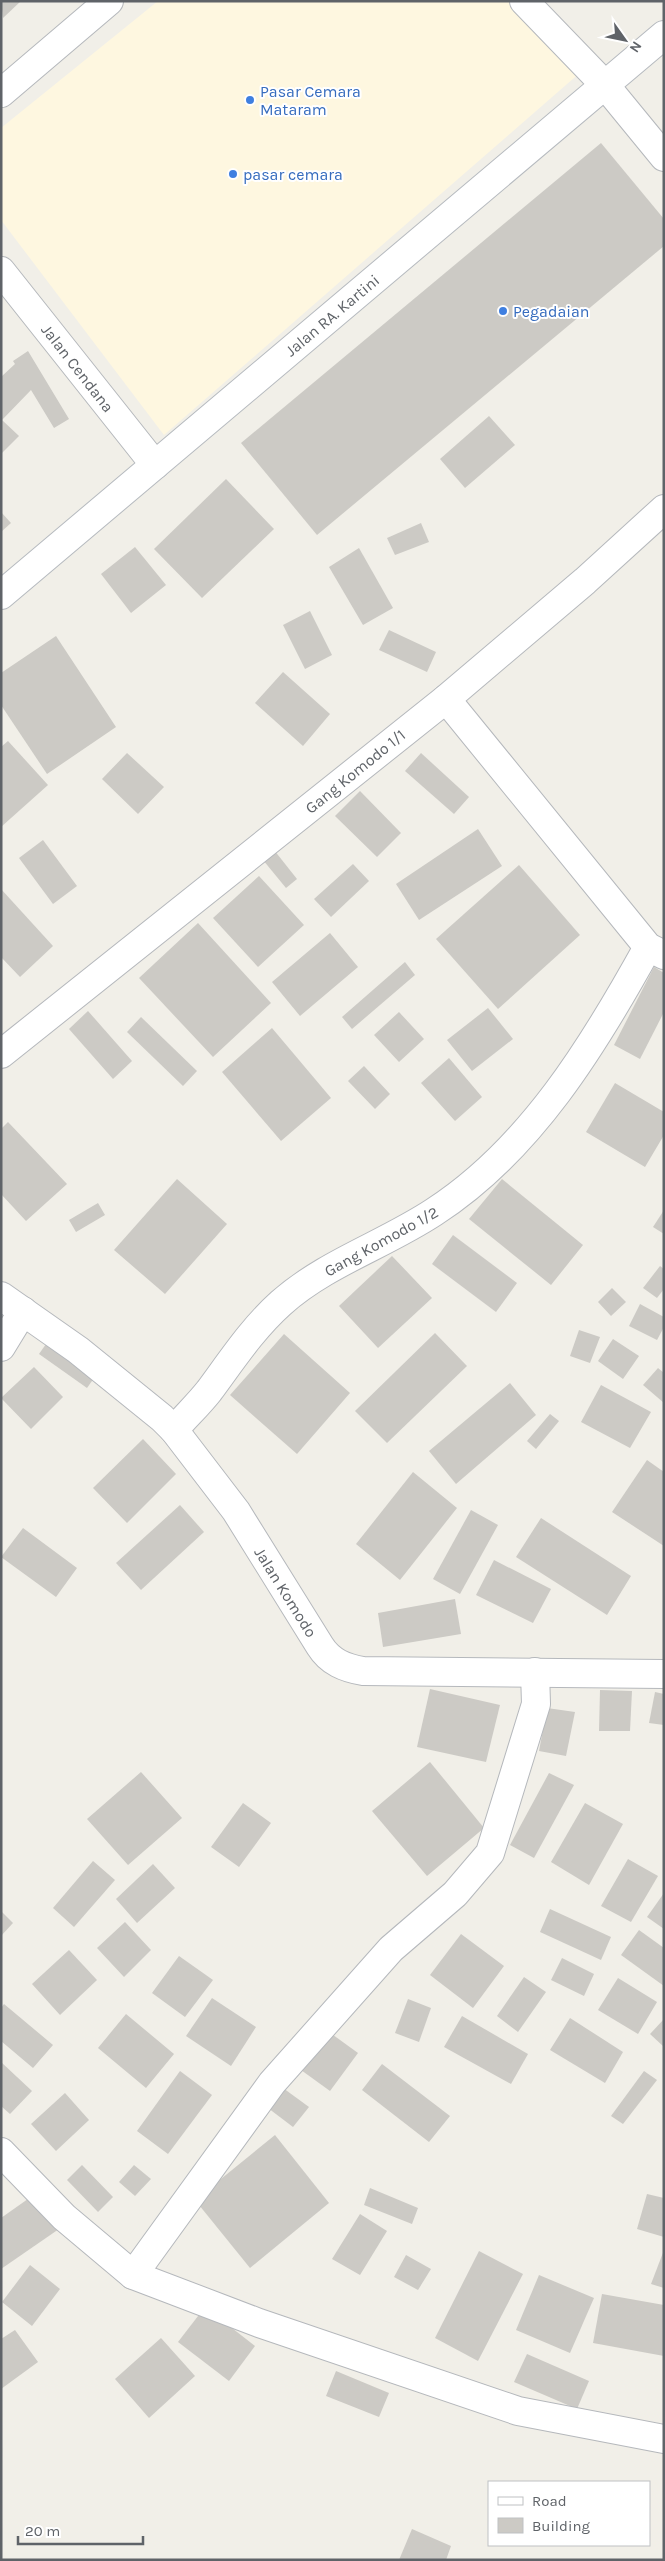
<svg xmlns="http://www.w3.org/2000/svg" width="665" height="2561" font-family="Karla,sans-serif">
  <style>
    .commercial { fill: #fef7e0 }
    .building { fill: #cccac5 }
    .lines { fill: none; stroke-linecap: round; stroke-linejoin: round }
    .street-casing { stroke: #b5b8bc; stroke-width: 30 }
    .secondary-casing { stroke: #b6babf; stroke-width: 30 }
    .street { stroke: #fff; stroke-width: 28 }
    .secondary { stroke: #fff; stroke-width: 28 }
    .shop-dot { fill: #3f7fe0; stroke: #fff; stroke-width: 2 }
    .labels { text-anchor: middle; stroke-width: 4; stroke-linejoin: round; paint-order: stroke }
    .shop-label { font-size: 16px; fill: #366cbe; stroke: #fff; text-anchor: start }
    .street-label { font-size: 16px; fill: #5f6368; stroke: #fff }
  </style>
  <rect width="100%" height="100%" fill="#f1efe8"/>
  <path class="commercial" d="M158 1H516L582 71 164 435 1 220V128Z"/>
  <g class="building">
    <path d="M1 1H21L3 18Z"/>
    <path d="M601 143 664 219V246L317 535 241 443Z"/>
    <path d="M28 351 69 419 54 428 31 390 2 420 19 436 1 454V377L15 364 13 361Z"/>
    <path d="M489 416 515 445 465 488 440 459Z"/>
    <path d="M226 479 274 529 202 598 154 549Z"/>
    <path d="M1 512 11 523 1 532Z"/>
    <path d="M421 523 429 542 395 555 387 538Z"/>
    <path d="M135 547 166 585 131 613 101 574Z"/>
    <path d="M359 548 393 608 363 625 329 567Z"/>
    <path d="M310 611 332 655 305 669 283 625Z"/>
    <path d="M389 630 436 652 427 672 379 650Z"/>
    <path d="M56 636 116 727 47 774 1 705V673Z"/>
    <path d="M283 672 330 714 303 746 255 703Z"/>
    <path d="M8 741 48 785 1 827V747Z"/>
    <path d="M127 753 164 787 138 814 102 779Z"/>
    <path d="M421 753 469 797 454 814 405 771Z"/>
    <path d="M360 791 401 833 377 857 335 816Z"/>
    <path d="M478 829 502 866 419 920 396 884Z"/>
    <path d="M43 840 77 886 53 904 19 858Z"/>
    <path d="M274 850 297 879 286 888 263 860Z"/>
    <path d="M353 864 369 881 331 917 314 899Z"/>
    <path d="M519 865 580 935 498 1009 436 939Z"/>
    <path d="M259 876 304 925 258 967 213 918Z"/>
    <path d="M1 889 53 946 20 977 1 957Z"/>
    <path d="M198 923 271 1003 213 1057 139 978Z"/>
    <path d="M330 933 358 967 300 1016 272 982Z"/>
    <path d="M405 962 415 975 352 1029 342 1017Z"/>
    <path d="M654 967 664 973V1012L640 1059 614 1045Z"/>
    <path d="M488 1008 513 1039 472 1071 447 1040Z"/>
    <path d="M88 1011 132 1061 113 1079 69 1029Z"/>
    <path d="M399 1012 424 1039 399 1062 374 1035Z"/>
    <path d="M141 1017 197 1071 183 1086 127 1032Z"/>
    <path d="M272 1028 331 1098 281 1141 222 1072Z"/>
    <path d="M449 1058 482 1097 455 1121 421 1083Z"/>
    <path d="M364 1066 390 1094 375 1109 348 1081Z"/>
    <path d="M615 1083 664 1112V1135L645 1167 586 1132Z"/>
    <path d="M8 1122 67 1184 26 1221 1 1194V1129Z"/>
    <path d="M177 1179 227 1224 165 1294 114 1250Z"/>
    <path d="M502 1179 583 1245 551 1285 469 1219Z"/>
    <path d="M98 1203 105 1215 76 1232 69 1220Z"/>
    <path d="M664 1210V1234L653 1227Z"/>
    <path d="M453 1235 517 1283 496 1312 432 1264Z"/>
    <path d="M392 1256 432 1298 378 1348 339 1306Z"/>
    <path d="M660 1266 664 1269V1289L657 1298 643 1288Z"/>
    <path d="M612 1288 626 1302 611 1316 598 1302Z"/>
    <path d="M640 1304 664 1317V1327L657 1340 629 1326Z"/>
    <path d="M579 1330 600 1337 590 1363 570 1356Z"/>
    <path d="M435 1333 467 1366 387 1443 355 1411Z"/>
    <path d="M284 1334 350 1393 297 1454 230 1395Z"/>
    <path d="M51 1337 99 1371 87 1388 39 1354Z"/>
    <path d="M613 1339 639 1356 623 1379 598 1361Z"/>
    <path d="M34 1367 63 1397 31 1429 1 1398Z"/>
    <path d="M658 1368 664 1373V1403L643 1385Z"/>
    <path d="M510 1383 536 1415 456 1484 429 1451Z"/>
    <path d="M601 1385 651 1412 630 1448 581 1422Z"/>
    <path d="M550 1414 559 1421 536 1449 527 1441Z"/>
    <path d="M143 1439 176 1474 127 1523 93 1488Z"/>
    <path d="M647 1460 664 1472V1546L612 1512Z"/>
    <path d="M413 1472 457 1508 400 1580 356 1544Z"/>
    <path d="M180 1505 204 1532 141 1590 116 1563Z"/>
    <path d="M471 1510 498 1525 460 1594 433 1579Z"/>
    <path d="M541 1518 631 1576 607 1615 516 1557Z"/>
    <path d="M23 1528 77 1568 56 1597 1 1557Z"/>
    <path d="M494 1560 551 1589 533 1623 476 1595Z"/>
    <path d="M455 1599 461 1634 383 1647 378 1613Z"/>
    <path d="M430 1689 500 1705 486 1762 417 1747Z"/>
    <path d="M600 1690 632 1691 630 1731H599Z"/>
    <path d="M655 1692 664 1694V1725L649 1723Z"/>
    <path d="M547 1708 575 1712 566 1756 539 1751Z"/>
    <path d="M430 1762 484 1828 427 1876 372 1811Z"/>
    <path d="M141 1772 182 1818 128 1865 87 1819Z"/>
    <path d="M549 1773 574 1785 534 1858 510 1845Z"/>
    <path d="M243 1803 271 1823 239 1867 211 1847Z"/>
    <path d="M585 1803 623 1824 589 1885 551 1862Z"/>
    <path d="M628 1859 658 1876 631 1922 601 1906Z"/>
    <path d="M93 1861 115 1880 74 1927 53 1908Z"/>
    <path d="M153 1864 175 1888 137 1923 116 1899Z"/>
    <path d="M664 1893V1929L647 1917Z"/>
    <path d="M550 1909 611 1937 601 1960 540 1932Z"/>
    <path d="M1 1911 13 1923 1 1936Z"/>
    <path d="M125 1922 151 1950 124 1977 97 1948Z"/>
    <path d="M639 1930 664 1948V1986L621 1955Z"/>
    <path d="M461 1934 504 1966 473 2008 430 1975Z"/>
    <path d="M69 1950 97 1980 60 2015 32 1984Z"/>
    <path d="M179 1956 213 1980 185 2017 152 1993Z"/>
    <path d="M562 1958 594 1974 584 1996 551 1980Z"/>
    <path d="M524 1977 546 1992 518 2032 497 2016Z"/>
    <path d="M618 1978 657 2002 638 2034 598 2010Z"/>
    <path d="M212 1998 256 2027 231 2066 186 2036Z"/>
    <path d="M408 1999 431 2008 419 2042 395 2033Z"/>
    <path d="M4 2004 53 2045 33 2068 1 2041V2008Z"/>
    <path d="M126 2014 174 2054 146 2088 98 2048Z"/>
    <path d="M462 2016 528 2054 511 2084 444 2047Z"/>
    <path d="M570 2018 623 2052 605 2083 550 2050Z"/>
    <path d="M664 2019V2047L650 2034Z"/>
    <path d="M329 2032 358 2053 330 2091 301 2070Z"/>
    <path d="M1 2062 32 2091 10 2114 1 2106Z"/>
    <path d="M382 2064 450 2116 429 2142 362 2090Z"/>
    <path d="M180 2071 212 2095 168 2154 137 2131Z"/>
    <path d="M644 2071 657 2080 623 2124 611 2116Z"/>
    <path d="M283 2088 309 2107 293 2127 268 2108Z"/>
    <path d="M65 2093 89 2120 56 2151 31 2124Z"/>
    <path d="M275 2135 329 2203 250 2268 195 2200Z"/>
    <path d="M82 2165 113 2197 98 2212 67 2180Z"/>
    <path d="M134 2165 151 2179 135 2196 119 2182Z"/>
    <path d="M370 2188 418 2208 412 2224 364 2205Z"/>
    <path d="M35 2194 59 2229 1 2269V2218Z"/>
    <path d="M647 2194 664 2198V2237L637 2229Z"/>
    <path d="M360 2214 387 2231 360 2275 332 2259Z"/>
    <path d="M664 2250V2288L651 2284Z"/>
    <path d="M479 2251 523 2274 478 2361 435 2338Z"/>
    <path d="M406 2255 431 2269 418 2290 394 2277Z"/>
    <path d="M30 2265 60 2289 32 2326 2 2302Z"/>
    <path d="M539 2275 594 2298 570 2353 516 2330Z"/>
    <path d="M602 2294 664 2305V2356L593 2343Z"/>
    <path d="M205 2307 255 2346 229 2381 178 2342Z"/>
    <path d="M15 2330 38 2362 1 2389V2339Z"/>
    <path d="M161 2338 195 2376 149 2418 115 2379Z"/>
    <path d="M527 2354 589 2381 577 2409 514 2382Z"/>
    <path d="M336 2371 389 2393 379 2417 326 2396Z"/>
    <path d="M412 2529 451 2546 446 2560H399Z"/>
  </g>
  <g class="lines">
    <defs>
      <g id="street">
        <path d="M524 1 605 85 664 157"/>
        <path d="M1 93 109 1"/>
        <path d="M1 271 155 465"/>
        <path d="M446 699 585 581 664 509"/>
        <path d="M1 1054 446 699 648 947 664 955"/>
        <path d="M1 1296 78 1350 162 1418 174 1430 236 1511 320 1646C330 1662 345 1668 363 1671L664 1674"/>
        <path d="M1 1347 23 1311"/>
        <path d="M174 1430C185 1417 198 1405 209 1391 232 1360 252 1329 281 1303 326 1263 384 1245 434 1212 530 1150 594 1045 648 947"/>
        <path d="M1 2152 64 2217 133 2275 259 2323 518 2411 664 2439"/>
        <path d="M133 2275 272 2083 391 1949 455 1894 490 1853 536 1704 535 1672"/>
      </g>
      <path id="secondary" d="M1 595 664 35"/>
    </defs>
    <use href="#street" class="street-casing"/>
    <use href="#secondary" class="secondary-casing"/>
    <use href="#street" class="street"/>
    <use href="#secondary" class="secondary"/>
  </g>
  <g class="shop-dot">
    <circle cx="250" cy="100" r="5"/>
    <circle cx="233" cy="174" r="5"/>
    <circle cx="503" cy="311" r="5"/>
  </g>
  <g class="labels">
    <g class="shop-label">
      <text x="260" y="97">Pasar Cemara<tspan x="260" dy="18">Mataram</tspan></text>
      <text x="243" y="180">pasar cemara</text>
      <text x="513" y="317">Pegadaian</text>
    </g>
    <g class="street-label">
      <text transform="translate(332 315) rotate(-40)" y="6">Jalan RA. Kartini</text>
      <text transform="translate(78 368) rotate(52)" y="6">Jalan Cendana</text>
      <text transform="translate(355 771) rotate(-39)" y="6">Gang Komodo 1/1</text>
      <text transform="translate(381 1241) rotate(-29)" y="6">Gang Komodo 1/2</text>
      <text transform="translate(286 1592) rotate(58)" y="6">Jalan Komodo</text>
    </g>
  </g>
  <rect width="665" height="2561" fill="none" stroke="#5f6368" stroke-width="5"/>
  <rect x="488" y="2481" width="162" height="65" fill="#ffffff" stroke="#bfc1c3"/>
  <rect x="498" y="2497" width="25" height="8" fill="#ffffff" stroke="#bfc1c3"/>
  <text x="532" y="2506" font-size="15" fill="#5f6368">Road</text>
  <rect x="498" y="2518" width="25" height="15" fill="#cccac5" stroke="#bfc1c3"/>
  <text x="532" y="2531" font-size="15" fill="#5f6368">Building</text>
  <g transform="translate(625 40) rotate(123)" stroke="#ffffff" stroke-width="4" paint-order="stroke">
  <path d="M0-4L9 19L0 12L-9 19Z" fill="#5f6368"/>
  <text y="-8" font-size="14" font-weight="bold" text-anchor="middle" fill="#5f6368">N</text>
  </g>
  <path d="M18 2536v8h125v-8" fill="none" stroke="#5f6368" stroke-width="2.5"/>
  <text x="25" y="2536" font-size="15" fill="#5f6368" stroke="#ffffff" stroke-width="4" paint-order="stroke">20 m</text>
</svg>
